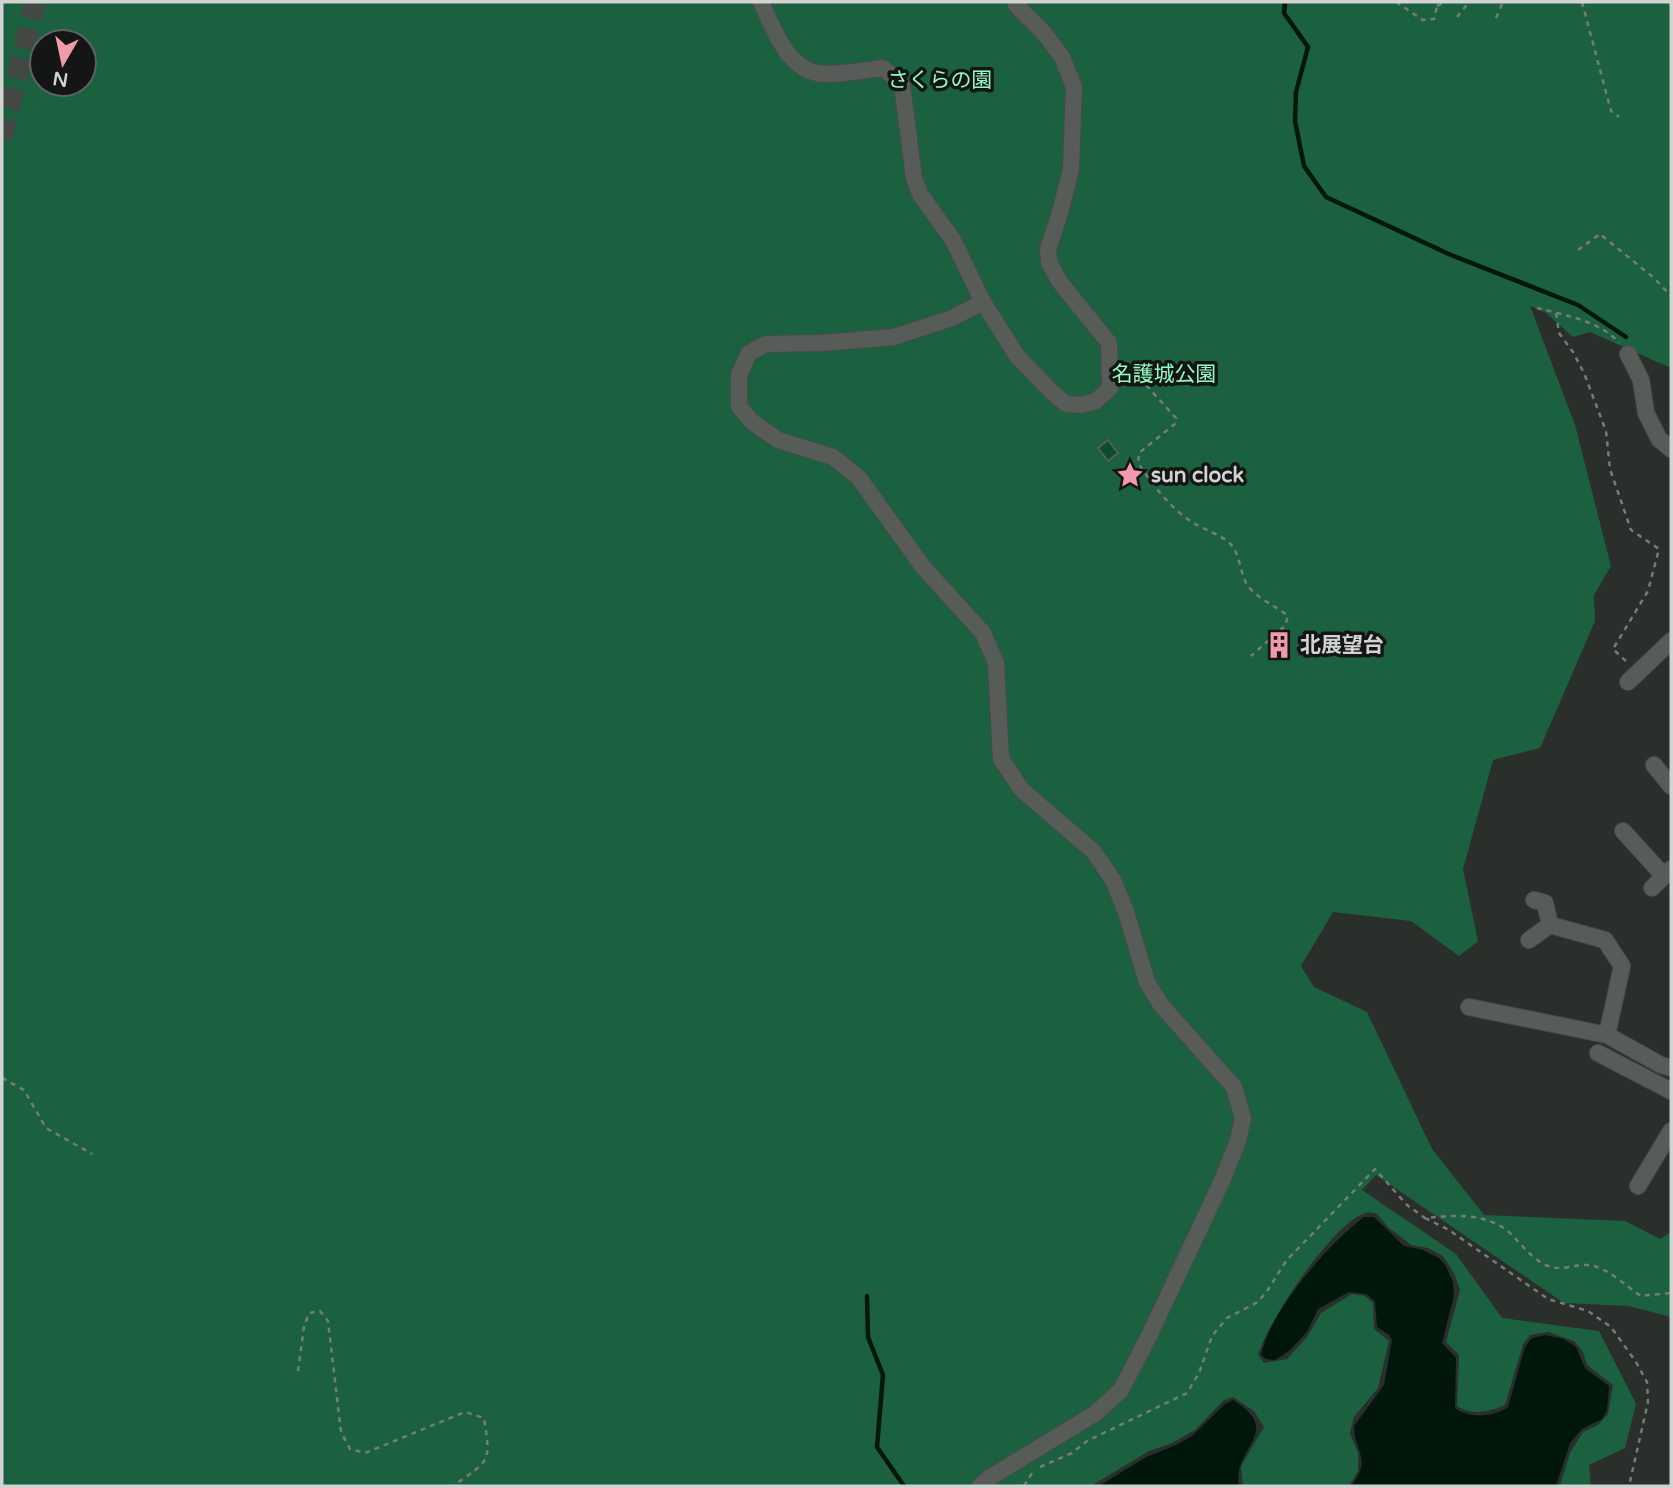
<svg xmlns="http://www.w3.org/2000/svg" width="1673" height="1488" font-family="'Varela Round','Noto Sans JP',sans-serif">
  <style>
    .green { fill: #1b613f; fill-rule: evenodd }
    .water { fill: #02170c }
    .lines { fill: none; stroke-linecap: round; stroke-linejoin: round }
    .stream { stroke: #02170c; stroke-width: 4.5 }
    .building { fill: #0f4b2f; stroke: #575c59; stroke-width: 2 }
    .highway-tunnel { stroke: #434845; stroke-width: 21; stroke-dasharray: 21 10; stroke-linecap: butt }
    .minor-casing { stroke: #474c49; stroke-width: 18 }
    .path { stroke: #777b79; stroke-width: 2.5; stroke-dasharray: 5 5; stroke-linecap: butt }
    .minor { stroke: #575c59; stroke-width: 16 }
    .labels { text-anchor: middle; stroke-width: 7; stroke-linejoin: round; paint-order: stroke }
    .park-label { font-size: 21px; fill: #92fac0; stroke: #141615 }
    .poi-label { font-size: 21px; font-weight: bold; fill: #d1d4d2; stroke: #141615; text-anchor: start }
  </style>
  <rect width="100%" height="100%" fill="#2a2f2c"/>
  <path class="green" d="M2 2H1671V368L1590 332 1573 337 1545 312 1530 306 1575 425 1611 566 1594 595 1595 621 1540 748 1493 760 1463 869 1478 941 1459 956 1411 921 1333 912 1301 966 1314 987 1367 1012 1432 1149 1484 1215 1625 1221 1660 1239 1671 1232V1317L1629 1306 1564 1303 1376 1175 1362 1190 1456 1254 1502 1318 1599 1331 1636 1404 1625 1448 1589 1465 1591 1486H1560L1570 1453 1583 1432 1598 1425 1608 1414 1613 1385 1587 1365 1583 1352 1574 1341 1548 1332 1530 1335 1523 1344 1505 1405C1489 1412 1472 1416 1457 1406L1459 1355 1446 1342 1460 1290 1454 1273 1443 1256 1428 1248 1411 1245 1388 1227 1376 1213C1373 1213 1369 1212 1365 1213 1332 1224 1268 1321 1258 1355L1264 1363 1287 1359 1307 1337 1321 1313 1352 1294 1365 1296 1373 1303 1374 1329 1389 1341 1378 1388 1354 1417 1350 1433 1358 1453V1471L1350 1484 1345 1486H1243L1241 1466 1264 1427 1254 1411 1233 1397 1224 1400 1195 1430 1172 1443 1149 1451 1091 1486H2ZM42 42H84V84H42Z"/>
  <g class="water">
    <path d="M1364 1217H1374L1404 1246 1423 1250 1439 1258 1446 1266 1453 1282 1454 1296 1442 1343 1456 1358 1455 1408C1469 1419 1494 1417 1508 1407L1525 1347 1532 1338 1545 1335 1564 1339 1576 1347 1585 1368 1609 1386 1607 1410 1602 1419 1582 1429 1570 1443 1556 1486H1351C1373 1458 1354 1453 1354 1426L1384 1385 1392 1340 1389 1335 1377 1327 1375 1301 1366 1294 1349 1292 1318 1309 1307 1332 1289 1351 1275 1360 1266 1359 1261 1355C1270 1311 1328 1244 1364 1217Z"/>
    <path d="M1233 1400C1285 1432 1232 1447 1239 1486H1099L1146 1457 1176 1445 1192 1436 1225 1404Z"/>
  </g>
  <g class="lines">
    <g class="stream">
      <path d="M1285 2 1284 13 1308 47 1296 92 1295 121 1304 166 1326 197 1451 255 1578 305 1626 337"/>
      <path d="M867 1296 868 1337 883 1375 877 1447 904 1486"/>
    </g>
  </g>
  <path class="building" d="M1108 440 1118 453 1108 461 1098 448Z"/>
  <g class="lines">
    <path class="highway-tunnel" d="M2 139 35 2"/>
    <defs>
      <g id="minor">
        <path d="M761 2C773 27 786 67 817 73 835 76 864 70 883 68L902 84 914 178 920 194 953 240 983 302 1017 356 1053 393 1066 404 1081 405 1096 401 1110 388 1109 343 1059 281 1049 262 1048 249 1059 216 1071 170 1074 87 1062 57 1044 33 1016 5 1019 2"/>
        <path d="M1628 354 1641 380 1646 413 1659 439 1671 449"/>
        <path d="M1628 682 1671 641"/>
        <path d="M1654 765 1671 786"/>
        <path d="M1623 831 1664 876"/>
        <path d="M1652 888 1671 869"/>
        <path d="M1534 900 1545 903 1550 925 1605 940 1622 966 1607 1035 1661 1065 1671 1068"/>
        <path d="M1529 940 1550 925"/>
        <path d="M1469 1007 1607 1035"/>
        <path d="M1598 1053 1671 1091"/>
        <path d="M1638 1186 1671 1131"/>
        <path d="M980 1486 989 1478 1096 1413 1121 1390 1149 1336 1221 1183 1238 1141 1243 1118 1234 1087 1161 1005 1147 982 1126 912 1113 880 1093 851 1022 790 1001 759 996 663 983 633 923 567 859 478 833 457 778 440 751 421 739 406V375L749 353 766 344 821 343 894 337 952 318 983 302"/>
      </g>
    </defs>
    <use href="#minor" class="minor-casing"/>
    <g class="path">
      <path d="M1396 2 1423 20 1434 19 1438 2"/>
      <path d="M1582 2 1611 111 1619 117"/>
      <path d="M1437 6 1446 2"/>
      <path d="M1457 17 1469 2"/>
      <path d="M1496 18 1503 2"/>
      <path d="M1578 250 1600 234 1654 278 1671 296"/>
      <path d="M1537 308C1564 315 1601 321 1619 343"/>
      <path d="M1556 313 1559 333 1573 352 1584 373 1606 431 1610 469 1631 530 1659 549 1648 591 1613 649 1627 662"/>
      <path d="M1126 363 1176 418V423L1139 453 1138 463C1152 484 1170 508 1192 522 1203 529 1216 533 1226 540 1240 550 1239 569 1246 583 1255 598 1275 605 1288 616L1285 626 1251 656"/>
      <path d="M2 1078 24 1090 46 1128 92 1154"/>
      <path d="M1425 1218 1449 1230 1548 1299 1588 1311 1611 1327 1636 1362 1647 1382 1648 1402 1629 1486"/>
      <path d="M298 1371 304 1327 309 1313 320 1311 328 1321 341 1432 350 1449 365 1453 465 1412 484 1418C491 1465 490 1459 453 1486"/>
      <path d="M1040 1467 1072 1453 1087 1441 1187 1393 1199 1373 1212 1336 1227 1318 1256 1303 1266 1293 1286 1261 1375 1169 1407 1205 1425 1218C1453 1215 1489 1212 1512 1235 1523 1246 1533 1260 1548 1266 1561 1271 1573 1265 1586 1265 1606 1265 1625 1286 1641 1296L1671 1293"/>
      <path d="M1024 1486 1034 1470"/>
    </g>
    <use href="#minor" class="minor"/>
  </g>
  <defs>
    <symbol id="sight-bare" viewBox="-9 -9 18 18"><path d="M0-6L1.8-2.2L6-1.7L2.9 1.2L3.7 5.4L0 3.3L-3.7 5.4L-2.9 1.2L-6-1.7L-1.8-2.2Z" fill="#f39aaa" stroke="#141615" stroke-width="2.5" paint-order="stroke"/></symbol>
    <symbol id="building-bare" viewBox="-9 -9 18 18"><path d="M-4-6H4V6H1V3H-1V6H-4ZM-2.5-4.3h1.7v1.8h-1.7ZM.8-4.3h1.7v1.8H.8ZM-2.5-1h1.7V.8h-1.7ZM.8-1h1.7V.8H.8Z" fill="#f39aaa" stroke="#141615" stroke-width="2.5" paint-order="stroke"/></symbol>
  </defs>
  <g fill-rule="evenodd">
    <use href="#sight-bare" x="1111" y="456" width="38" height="38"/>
    <use href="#building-bare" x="1260" y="626" width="38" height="38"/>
  </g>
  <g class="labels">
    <g class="park-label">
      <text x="940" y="87">さくらの園</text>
      <text x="1164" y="381">名護城公園</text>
    </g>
    <g class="poi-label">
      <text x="1151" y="482">sun clock</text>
      <text x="1300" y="652">北展望台</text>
    </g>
  </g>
  <rect width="1673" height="1488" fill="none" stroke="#d1d4d2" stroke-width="7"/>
  <g transform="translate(63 63) rotate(189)"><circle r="33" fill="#141615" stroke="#606261" stroke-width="2"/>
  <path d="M0-5L12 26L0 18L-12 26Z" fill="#f39aaa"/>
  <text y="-10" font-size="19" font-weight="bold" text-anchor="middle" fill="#d1d4d2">N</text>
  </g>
</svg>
